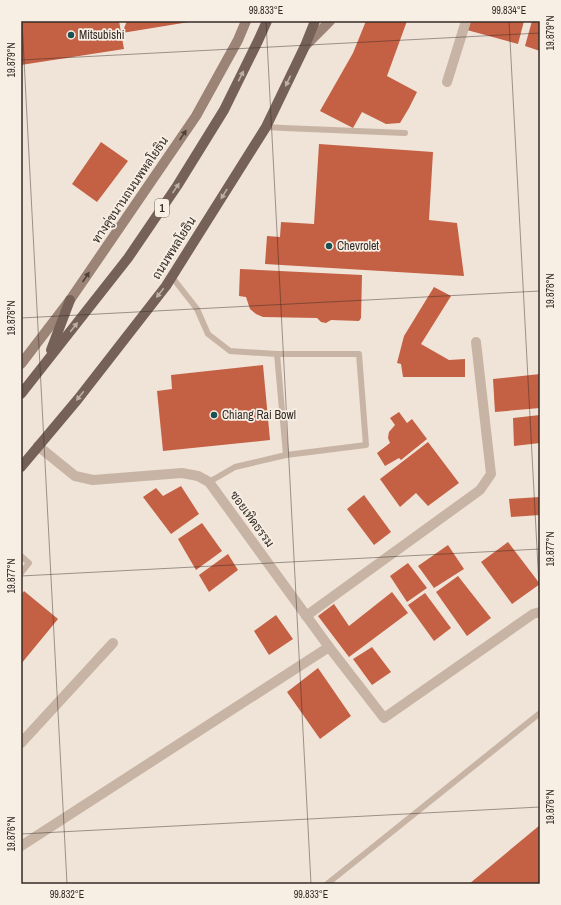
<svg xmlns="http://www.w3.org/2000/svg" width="561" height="905" font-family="'Archivo Narrow',Sarabun,sans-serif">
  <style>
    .building { fill: #c46043 }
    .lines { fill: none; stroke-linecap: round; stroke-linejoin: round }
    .lane { stroke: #c8b4a4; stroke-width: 6 }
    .street { stroke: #c8b4a4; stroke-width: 10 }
    .secondary { stroke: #9b8376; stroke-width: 10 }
    .primary { stroke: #756157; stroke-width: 10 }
    .oneway { fill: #bdafa5 }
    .oneway2 { fill: #4e403a }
    .ticks { fill: none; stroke: #342a26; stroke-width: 1; stroke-opacity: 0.45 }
    .poi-dot { fill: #1c5154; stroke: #f8efe4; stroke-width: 1.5 }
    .labels { text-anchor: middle; stroke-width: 3.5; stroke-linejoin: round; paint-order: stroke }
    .shield { fill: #f8efe4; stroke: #6f655f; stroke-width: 1 }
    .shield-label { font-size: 11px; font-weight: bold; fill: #342a26 }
    .poi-label { font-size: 12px; fill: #342a26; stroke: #f8efe4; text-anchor: start }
    .street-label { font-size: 12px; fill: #342a26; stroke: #f8efe4 }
    .neatline { fill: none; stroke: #342a26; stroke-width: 1.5 }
    .ticks-label { font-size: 10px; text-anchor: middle; fill: #342a26 }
  </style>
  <rect width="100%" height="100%" fill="#f0e4d8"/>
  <g class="building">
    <path d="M21 21H119L124 49 21 65Z"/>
    <path d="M127 21H189V22L122 33Z"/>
    <path d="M366 21H407L387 76 417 92 409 108 400 123 386 124 362 112 353 128 320 111 353 53Z"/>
    <path d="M470 21H524L518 44 467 30Z"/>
    <path d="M532 21H540V51L525 46Z"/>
    <path d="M101 142 128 161 97 202 72 184Z"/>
    <path d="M319 144 433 152 429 220 457 223 464 276 265 264 267 236 280 237 281 222 314 224Z"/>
    <path d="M240 269 362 275 361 318 359 321 331 320 326 323 321 322 317 318 263 317 256 314 250 309 246 297 239 296Z"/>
    <path d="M434 287 451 296 421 344 449 360 465 359V377H403L401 364 397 363 404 336Z"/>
    <path d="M263 365 270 440 163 451 157 391 172 389 171 375Z"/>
    <path d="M540 374V408L495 412 493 379Z"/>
    <path d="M399 412 407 423 412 419 427 439 401 460 399 458 385 466 377 453 390 443 388 438 389 432 395 425 390 418Z"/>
    <path d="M540 415V443L514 446 513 418Z"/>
    <path d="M428 442 459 483 428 506 416 493 400 507 380 479Z"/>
    <path d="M181 486 199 514 171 534 143 497 156 488 163 496Z"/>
    <path d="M364 495 391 532 374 545 347 509Z"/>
    <path d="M540 497V515L511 517 509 499Z"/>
    <path d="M202 523 222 551 196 570 178 539Z"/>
    <path d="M508 542 540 584 512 604 481 562Z"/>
    <path d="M448 545 464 569 434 588 418 566Z"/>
    <path d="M228 554 238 570 209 592 199 575Z"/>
    <path d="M408 563 427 588 407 602 390 576Z"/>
    <path d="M458 576 491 618 467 636 436 592Z"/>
    <path d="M24 591 58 619 21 664V595Z"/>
    <path d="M392 592 408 613 349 657 318 616 334 604 349 626Z"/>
    <path d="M425 593 451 628 434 641 408 605Z"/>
    <path d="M276 615 293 639 269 655 254 631Z"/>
    <path d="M372 647 391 672 372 685 353 659Z"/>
    <path d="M318 668 351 716 320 739 287 692Z"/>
    <path d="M540 825V884H469Z"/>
  </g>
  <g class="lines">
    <g class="lane">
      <path d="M266 127 284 128 405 133"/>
      <path d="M172 277 197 309 208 334 230 351 277 354H359L366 445 286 455 235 467 209 482"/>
      <path d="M277 354 286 455"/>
      <path d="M21 556 29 563 21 573"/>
      <path d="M327 884 540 713"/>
    </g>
    <g class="street">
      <path d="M447 82 466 21"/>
      <path d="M38 446 75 476 93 480 182 473 198 476 209 482 329 647 384 718 533 614 540 612"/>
      <path d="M306 616 480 490 491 474 476 342"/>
      <path d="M21 743 113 643"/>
      <path d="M21 846 329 647"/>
    </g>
    <g class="secondary">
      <path d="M306 45 330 21"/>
      <path d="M21 364 70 300 196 116 238 40 246 21"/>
    </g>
    <g class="primary">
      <path d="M51 350 70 300"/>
      <path d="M21 394 128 258 177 186 224 110 258 41 267 21"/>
      <path d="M21 467 78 399 166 286 266 127 305 46 315 21"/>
    </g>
  </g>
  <defs><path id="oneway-solid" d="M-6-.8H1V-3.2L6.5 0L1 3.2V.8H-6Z"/></defs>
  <g class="oneway">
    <use href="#oneway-solid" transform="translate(241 76) rotate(-63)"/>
    <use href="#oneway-solid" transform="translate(288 81) rotate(115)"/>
    <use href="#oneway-solid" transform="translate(176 188) rotate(-56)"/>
    <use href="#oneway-solid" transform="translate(224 194) rotate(122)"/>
    <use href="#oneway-solid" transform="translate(160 293) rotate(128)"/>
    <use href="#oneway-solid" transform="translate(74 327) rotate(-52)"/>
    <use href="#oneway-solid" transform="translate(80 396) rotate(129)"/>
  </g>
  <g class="oneway2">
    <use href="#oneway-solid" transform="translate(183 135) rotate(-56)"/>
    <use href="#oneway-solid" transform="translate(86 277) rotate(-56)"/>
  </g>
  <path class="ticks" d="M22 21 67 884M266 21 311 884M509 21 540 605M21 60 540 33M21 318 540 291M21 576 540 549M21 834 540 807"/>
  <g class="poi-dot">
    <circle cx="71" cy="35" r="4"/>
    <circle cx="329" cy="246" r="4"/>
    <circle cx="214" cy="415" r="4"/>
  </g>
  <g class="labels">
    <rect class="shield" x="155" y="199" width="14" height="18" rx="3"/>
    <g class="shield-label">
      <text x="162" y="212">1</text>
    </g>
    <g class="poi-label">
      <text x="79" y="39">Mitsubishi</text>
      <text x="337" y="250">Chevrolet</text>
      <text x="222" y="419">Chiang Rai Bowl</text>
    </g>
    <g class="street-label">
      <text transform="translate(130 190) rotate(-56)" y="4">ทางคู่ขนานถนนพหลโยธิน</text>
      <text transform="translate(174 248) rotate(-58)" y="4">ถนนพหลโยธิน</text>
      <text transform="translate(252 519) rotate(54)" y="4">ซอยเทิดธรรม</text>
    </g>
  </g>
  <rect width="561" height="905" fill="none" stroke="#f8efe4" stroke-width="44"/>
  <rect x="22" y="22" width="517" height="861" class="neatline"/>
  <g class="ticks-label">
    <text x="266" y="14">99.833°E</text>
    <text x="509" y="14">99.834°E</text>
    <text transform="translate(550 33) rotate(-90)" y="4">19.879°N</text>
    <text transform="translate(11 60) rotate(-90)" y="4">19.879°N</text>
    <text transform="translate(550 291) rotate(-90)" y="4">19.878°N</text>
    <text transform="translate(11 318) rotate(-90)" y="4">19.878°N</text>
    <text transform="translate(550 549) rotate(-90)" y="4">19.877°N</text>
    <text transform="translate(11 576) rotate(-90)" y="4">19.877°N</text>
    <text transform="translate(550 807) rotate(-90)" y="4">19.876°N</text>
    <text transform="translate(11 834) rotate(-90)" y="4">19.876°N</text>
    <text x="67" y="898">99.832°E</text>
    <text x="311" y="898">99.833°E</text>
  </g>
</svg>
